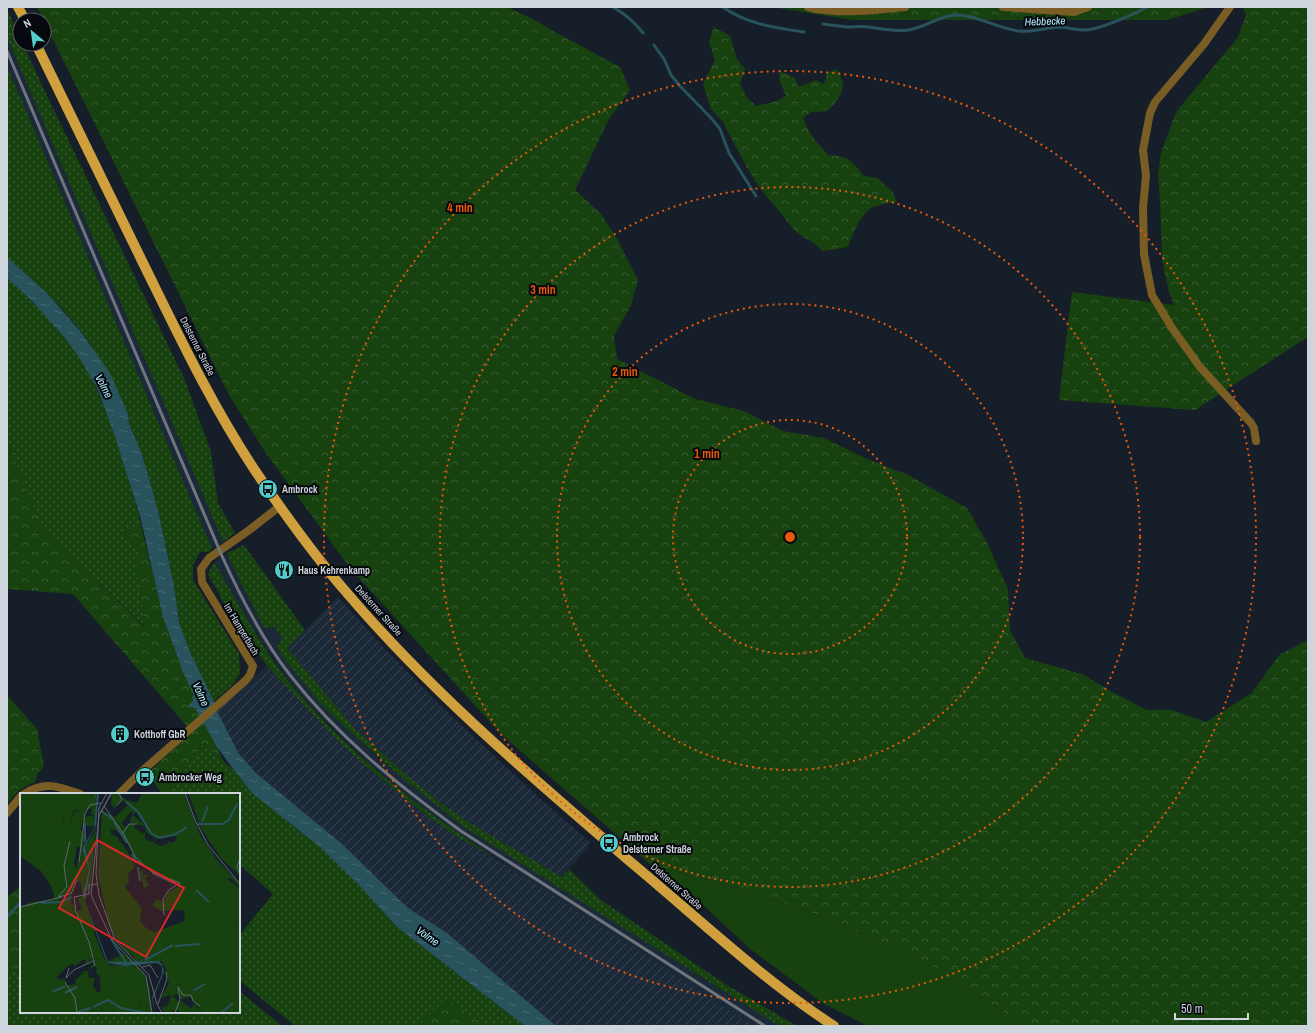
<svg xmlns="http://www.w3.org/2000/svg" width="1315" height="1033" font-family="'Archivo Narrow',sans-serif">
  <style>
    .industrial { fill: url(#industrial-furrows) }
    .built { fill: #1c2938 }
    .grass { fill: url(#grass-dots) }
    .forest { fill: url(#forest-crowns) }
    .garden { fill: #174210 }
    .water { fill: url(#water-ripples) }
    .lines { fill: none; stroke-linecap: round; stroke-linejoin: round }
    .stream { stroke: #28525c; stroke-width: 3 }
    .minor { stroke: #7a5d24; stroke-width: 8 }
    .primary { stroke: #d0a03e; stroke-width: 10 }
    .rail { stroke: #6e757f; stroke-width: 3 }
    .ring { fill: none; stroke: #e8590c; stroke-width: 2; stroke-dasharray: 2 4 }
    .labels { text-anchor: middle; stroke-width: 4; stroke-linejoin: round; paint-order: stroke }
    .street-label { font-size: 10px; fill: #cfd5dd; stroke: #05080d }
    .poi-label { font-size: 10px; font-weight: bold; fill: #cfd5dd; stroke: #05080d; text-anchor: start }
    .water-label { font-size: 11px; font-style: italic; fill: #b2ecfb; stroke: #05080d }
    .inset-river { fill: none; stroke: #28525c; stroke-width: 2 }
    .inset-road { fill: none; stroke: #606771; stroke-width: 1 }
    .view { fill: #d62828; fill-opacity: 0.15; stroke: #d62828; stroke-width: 2 }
    .inset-edge { fill: none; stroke: #cfd5dd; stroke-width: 2 }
    .centre { fill: #e8590c; stroke: #05080d; stroke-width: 2 }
    .ring-label { font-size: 12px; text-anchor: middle; font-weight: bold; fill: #e8590c; stroke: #05080d; stroke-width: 4; stroke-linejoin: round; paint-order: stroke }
  </style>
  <defs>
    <pattern id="industrial-furrows" width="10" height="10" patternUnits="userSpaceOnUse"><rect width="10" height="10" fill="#1c2938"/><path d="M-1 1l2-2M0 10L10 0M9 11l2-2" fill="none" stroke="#3c4754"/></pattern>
    <pattern id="grass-dots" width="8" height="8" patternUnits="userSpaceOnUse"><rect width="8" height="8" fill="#174210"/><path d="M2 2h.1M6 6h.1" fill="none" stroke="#385c32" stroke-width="1.8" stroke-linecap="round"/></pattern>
    <pattern id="forest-crowns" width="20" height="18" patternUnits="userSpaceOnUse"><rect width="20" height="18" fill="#174210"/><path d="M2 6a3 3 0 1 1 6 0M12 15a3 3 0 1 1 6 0" fill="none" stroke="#385c32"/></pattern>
    <pattern id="water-ripples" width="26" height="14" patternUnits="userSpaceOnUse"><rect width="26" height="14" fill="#28525c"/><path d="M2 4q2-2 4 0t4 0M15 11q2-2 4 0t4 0" fill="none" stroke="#466a73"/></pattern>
  </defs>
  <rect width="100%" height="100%" fill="#161e29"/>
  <g class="industrial">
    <path d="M338 597 385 649 446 711 544 802 591 843 562 877 468 822 439 802 409 777 356 730 287 648Z"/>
    <path d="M267 666 339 742 367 767 426 815 459 838 527 878 754 1026H556L447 933 408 908 342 844 256 773 239 754 217 711Z"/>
  </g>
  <g class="built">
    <path d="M7 37 223 542 212 549 7 66Z"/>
    <path d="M227 553 243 587 265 629 274 626 282 638 277 647 280 653 319 702 377 757 464 827 731 996 781 1026H754L724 1007 459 834 427 811 370 765 312 708 286 677 267 650 247 619 232 592 214 562Z"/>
  </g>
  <g class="grass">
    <path d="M7 9 20 37V44H23L47 96 184 378 211 452 218 503 235 533 223 542 7 37Z"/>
    <path d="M7 66 212 549 209 552H200L193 565V580L239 654 240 674 232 685 214 701 190 652 179 622 174 586 158 510 141 451 129 423 128 414C117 392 106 369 93 349 72 314 37 284 7 257Z"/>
    <path d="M7 278C33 302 59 327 79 357 100 389 111 425 123 461 130 485 138 509 143 534L126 522 123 532 134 543 145 626 42 527 7 440Z"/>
    <path d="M244 545 305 630 287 648 356 730 409 777 439 802 468 822 562 877 569 869 601 900 725 984 797 1026H781L773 1022 558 887 464 827 405 780 350 732 319 702 280 653 277 647 282 638 274 626 265 629 243 587 227 553Z"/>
    <path d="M214 562C238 601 258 642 286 678 345 752 421 809 499 861L459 838 426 815 367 767 339 742 267 666 230 614 208 574Z"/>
    <path d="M203 745 234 770 253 794 320 847 359 885 397 927 525 1026H485L446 1000 417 1026H295L239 980V936L273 894 239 864V794H165Z"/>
    <path d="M14 969 21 976V1012H169L185 1023 198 1012H239V991L282 1026H7V972Z"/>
  </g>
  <g class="forest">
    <path d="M37 7H507L533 19 555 32 620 67 630 90 609 119 575 190 601 214 616 237 638 280 631 305 614 336 617 359 695 399 744 411 783 431 824 438 867 459 908 475 967 508 986 541 1008 589 1010 630 1025 658 1082 674 1112 692 1147 710H1172L1206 722 1252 693 1279 655 1308 640V1026H1026L922 960 831 920 752 892 651 865 501 734 350 568 265 452 229 395Z"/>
    <path d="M772 7H1209L1167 20H852Z"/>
    <path d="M1243 7H1308V337L1195 410 1059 400 1072 292 1174 305 1169 292 1162 260 1160 199 1158 175 1161 153 1176 112 1238 37 1246 15Z"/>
    <path d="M714 27 730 36 737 59 745 69 740 83 746 96 756 106 777 101 786 96 779 79 780 71 795 78 798 87 816 80 824 84 827 73 837 69C839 74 843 80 843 84 843 95 834 105 827 111L812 112 803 117C808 133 818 144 828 155 849 156 852 161 864 176L877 178 892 191 897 202C888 203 878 204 870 209 860 216 852 236 848 247L823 251 811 241 797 233 760 188 746 166 723 122 711 109 703 84 715 60 709 42Z"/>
    <path d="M7 440 42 527 144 626 134 543 123 532 126 522 143 534 163 615 223 761 203 745 165 794H162L148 773 192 732 73 594 8 589 7 610Z"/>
    <path d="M7 695 37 729 44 766 37 775 35 782C23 787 15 793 7 804Z"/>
    <path d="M21 886V976L14 969 7 972V897Z"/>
    <path d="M446 999 485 1026H417Z"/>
    <path d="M169 1012H198L185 1023Z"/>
  </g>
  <path class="garden" d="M651 865 752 892 831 920 922 960 1026 1026H868L824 1004 749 948 690 893Z"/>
  <path class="water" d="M7 257 47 293 81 332 110 373 128 414 129 424 141 451 158 510 174 586 179 622 190 652 214 701 217 711 239 754 256 773 342 844 408 908 447 933 556 1026H525L397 927 359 885 320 847 253 794 234 770 217 747 195 708 188 707 192 702 194 696 183 672 163 617 140 516 115 437 98 390 79 357 65 338 32 301 7 278Z"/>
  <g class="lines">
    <g class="stream">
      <path d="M613 7C625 14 634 21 643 33"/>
      <path d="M723 7C746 24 776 28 804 32"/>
      <path d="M823 24C831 25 839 26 847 27 854 27 862 26 869 27 882 29 895 32 908 30 925 28 941 14 960 15 980 17 998 28 1018 31 1031 33 1045 28 1057 27 1067 27 1075 30 1085 30 1098 30 1135 14 1147 7"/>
      <path d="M654 45 664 59 671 75 680 86 712 119 720 129 729 153 756 196"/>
      <path d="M7 917 21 902"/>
    </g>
    <g class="minor">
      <path d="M808 7C841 15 873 10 905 7"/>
      <path d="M1003 7 1074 12 1088 7"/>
      <path d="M1230 7 1204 44 1155 102 1150 113 1143 150 1146 176 1143 208 1144 254 1152 295 1172 328 1200 367 1251 423 1254 428 1256 441"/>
      <path d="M24 794C44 781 59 786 80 794"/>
      <path d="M119 794 141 772 245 681 250 675 253 666 202 582 201 569 209 558 248 531 280 506"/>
      <path d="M7 813 21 796"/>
    </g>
    <g class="primary">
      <path d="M18 7 25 20"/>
      <path d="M36 44C72 118 108 191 144 265 178 334 211 404 254 469 283 512 313 554 347 593 432 693 534 779 633 864 699 919 762 979 834 1026"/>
    </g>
    <path class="rail" d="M7 51 222 556C241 598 262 639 290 675 338 737 398 785 461 831L765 1026"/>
  </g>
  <g class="ring">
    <circle cx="790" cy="537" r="117"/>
    <circle cx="790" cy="537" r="233"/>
    <circle cx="790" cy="537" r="350"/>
    <circle cx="790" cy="537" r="466"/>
  </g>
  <defs>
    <symbol id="bus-disc" viewBox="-11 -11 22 22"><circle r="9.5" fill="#53cdcb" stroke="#05080d"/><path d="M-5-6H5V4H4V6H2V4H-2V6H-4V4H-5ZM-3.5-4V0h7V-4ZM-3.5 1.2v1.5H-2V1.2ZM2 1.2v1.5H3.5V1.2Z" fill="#111"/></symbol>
    <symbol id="restaurant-disc" viewBox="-11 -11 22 22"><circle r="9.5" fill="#53cdcb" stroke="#05080d"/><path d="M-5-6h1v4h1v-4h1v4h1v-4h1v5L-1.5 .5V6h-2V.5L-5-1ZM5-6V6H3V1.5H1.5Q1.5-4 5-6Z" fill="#111"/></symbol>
    <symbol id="building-disc" viewBox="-11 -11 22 22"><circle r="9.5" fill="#53cdcb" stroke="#05080d"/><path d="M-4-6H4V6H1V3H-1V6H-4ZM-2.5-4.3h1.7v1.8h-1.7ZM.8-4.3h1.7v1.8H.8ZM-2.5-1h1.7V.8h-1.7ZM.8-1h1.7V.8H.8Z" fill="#111"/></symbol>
  </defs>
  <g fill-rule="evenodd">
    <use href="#bus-disc" x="257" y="478" width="22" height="22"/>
    <use href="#restaurant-disc" x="273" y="559" width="22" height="22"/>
    <use href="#building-disc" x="109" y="723" width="22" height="22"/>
    <use href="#bus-disc" x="134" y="766" width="22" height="22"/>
    <use href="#bus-disc" x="598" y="832" width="22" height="22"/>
  </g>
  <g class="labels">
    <g class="street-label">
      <text transform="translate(198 346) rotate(63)" y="4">Delsterner Straße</text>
      <text transform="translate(379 610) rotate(48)" y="4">Delsterner Straße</text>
      <text transform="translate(242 629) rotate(59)" y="4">Im Hamperbach</text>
      <text transform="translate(677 886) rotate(41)" y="4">Delsterner Straße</text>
    </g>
    <g class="poi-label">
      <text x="282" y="493">Ambrock</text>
      <text x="298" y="574">Haus Kehrenkamp</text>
      <text x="134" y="738">Kotthoff GbR</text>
      <text x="159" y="781">Ambrocker Weg</text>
      <text x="623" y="841">Ambrock<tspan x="623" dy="12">Delsterner Straße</tspan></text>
    </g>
    <g class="water-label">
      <text transform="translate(1045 21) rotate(-2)" y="4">Hebbecke</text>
      <text transform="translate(104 386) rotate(63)" y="4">Volme</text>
      <text transform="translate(201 694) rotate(66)" y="4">Volme</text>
      <text transform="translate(428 936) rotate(36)" y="4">Volme</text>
    </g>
  </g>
  <g transform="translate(20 793)">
    <rect width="220" height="220" fill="#161e29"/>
    <path d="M63 0H68V5L74 7 73 14 66 18 63 31 58 16 53 18 50 30 46 25 45 32 40 17 41 12ZM92 0H99L102 7 95 15 91 12ZM108 12 113 16V22L125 32 122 33 110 28 113 20 110 19 102 30 105 34 103 37 95 24ZM78 18 77 26 71 91 65 101 70 76 65 54 75 38ZM63 57 69 75 63 94 60 84ZM199 70 205 78 202 81 220 96V142L206 103H197L201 91 193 85ZM63 104 75 137V139L61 132 56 119 62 116 58 106ZM32 112 51 114 60 130H47L26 124V118ZM101 159 113 169 97 171 87 169 101 162ZM90 172 115 173 120 177 118 180 124 185 128 202 123 210 117 209 119 198 108 189 107 182ZM152 201 158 209 160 207 172 216 174 210 182 220H162L157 217 145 220 141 214 147 213ZM87 208 99 211 104 220H57L82 218 81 213Z" fill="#174210"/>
    <path d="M0 0H63L58 3 56 9 42 13 40 17 44 31 46 25 50 29 56 17 63 23 61 37 65 42 64 50 63 55 57 53 54 70 56 76 61 56 63 58 60 84 63 93 67 88 64 106H58L63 102 60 89 56 87 52 99 38 107 46 106 52 102 51 110 54 112 56 120 52 122 53 116 51 114 45 116 42 112H36L27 117 25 123 47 130H70L86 170 107 182 108 189 119 198 117 208 120 211 128 202 124 185 118 182V178H121L115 173 108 172 115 171 124 180 129 193 132 220H104L99 211 87 208 81 213V219L0 220V114L11 109 33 107 34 103 31 93 21 78 0 63ZM74 164 75 166 73 170 69 177 75 173 77 175 76 180 80 184 81 205 62 209 51 197 57 195 56 191 46 193 45 185 40 187 37 184 49 172 53 171 55 173 64 166 66 169 63 174ZM68 0H77L76 25 71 20 74 7 68 5ZM99 0 106 7 117 10 122 0H164L180 42 197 67 220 91V95L211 85H206L202 80 205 78 199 71 193 86 207 87 208 92 201 91 198 103H207L220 142V220H182L171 204 160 206 159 201 141 204 149 191 144 171 141 168 117 169 88 128 78 82 82 18 95 24 102 37 113 28 115 35 123 41 125 39V46L133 49 135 46 134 50 141 53 149 50 148 47 151 50 157 47 155 43 136 46 126 39 125 32 116 19 113 22 112 15 103 8ZM91 36 96 37 107 49 115 65 132 80 159 93 148 100 143 110 137 106 132 112 141 118 164 117 165 128 134 139 127 136 120 128 122 116 105 94 109 89 108 81 115 74 108 59 96 43 91 41ZM168 0H213L220 4V83L200 64 181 35ZM123 75V82H130L125 85 129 93 124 95 120 80Z" fill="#174210" fill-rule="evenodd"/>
    <path d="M64 178H68L69 186 75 184 73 192 77 199 80 198 82 208 67 211 56 206 50 197 57 195 55 188Z" fill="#174210"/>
    <path d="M64.5 28a5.5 5.5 0 1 1 11 0a5.5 5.5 0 1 1-11 0ZM88 128 103 144 112 165 95 144Z" fill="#174210"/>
    <path d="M76 0H79L76 32 65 54 70 76 65 108 88 169 139 168 142 171 144 179 133 205 135 220 132 204 142 181V173L137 170 105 173 87 170 65 109 63 101 69 75 62 56 74 35 77 0 74 6 71 11Z" fill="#28525c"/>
    <path class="inset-river" d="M106 9 118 19 131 40 140 45 156 41 167 34M82 18 93 27M94 29 107 50M182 29 188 13M178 31H202L209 27 217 11M65 49V30M112 61 116 69H120M118 74 120 88M132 80 156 91M176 97 189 109M21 110 42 109 51 104M91 146 107 171M155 153 180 151M125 167 153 152M173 198 185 191M32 199 46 193M45 200 57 194M73 214 88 207 101 215 126 220M58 219 71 215M201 220 213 210"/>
    <path class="inset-road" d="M87 0 79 15 76 81 79 102 95 147 129 182 137 211 142 220M91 0 79 23 71 102 92 147 126 183 132 220M165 0 175 27 188 52 220 91M97 12 102 7 99 0M84 13 103 40 116 65 132 79 160 90 149 97 143 106 144 122M80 20 92 0M103 40 109 31H117M50 48 44 73 47 94 38 104 51 101M220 65 217 74 220 81M59 69 65 21 70 12 81 10M51 101 57 87M54 104 56 119 69 149 75 173M54 104 69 101V92L77 91M0 114 42 104M122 174 130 172 138 185M49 175 46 185 54 177 73 168M45 189 55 205 57 220M138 211 147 186 146 179M155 220 160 206 158 194 163 202H171L173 208 180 213"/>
    <path class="view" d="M77 47 164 95 126 164 39 115Z"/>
    <rect width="220" height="220" class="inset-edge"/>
  </g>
  <circle cx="790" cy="537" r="6" class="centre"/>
  <g class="ring-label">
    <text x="460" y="212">4 min</text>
    <text x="543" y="294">3 min</text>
    <text x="625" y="376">2 min</text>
    <text x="707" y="458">1 min</text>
  </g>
  <rect width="1315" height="1033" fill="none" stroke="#cfd5dd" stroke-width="16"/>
  <g transform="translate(32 32) rotate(331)"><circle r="19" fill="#05080d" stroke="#565a60"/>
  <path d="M0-3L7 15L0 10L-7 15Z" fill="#53cdcb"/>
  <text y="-6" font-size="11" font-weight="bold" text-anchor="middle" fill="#cfd5dd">N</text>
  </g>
  <path d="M1175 1013v6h73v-6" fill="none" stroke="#cfd5dd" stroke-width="2"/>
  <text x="1181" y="1013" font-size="12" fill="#cfd5dd" stroke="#05080d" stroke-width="3" paint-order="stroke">50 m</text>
</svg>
